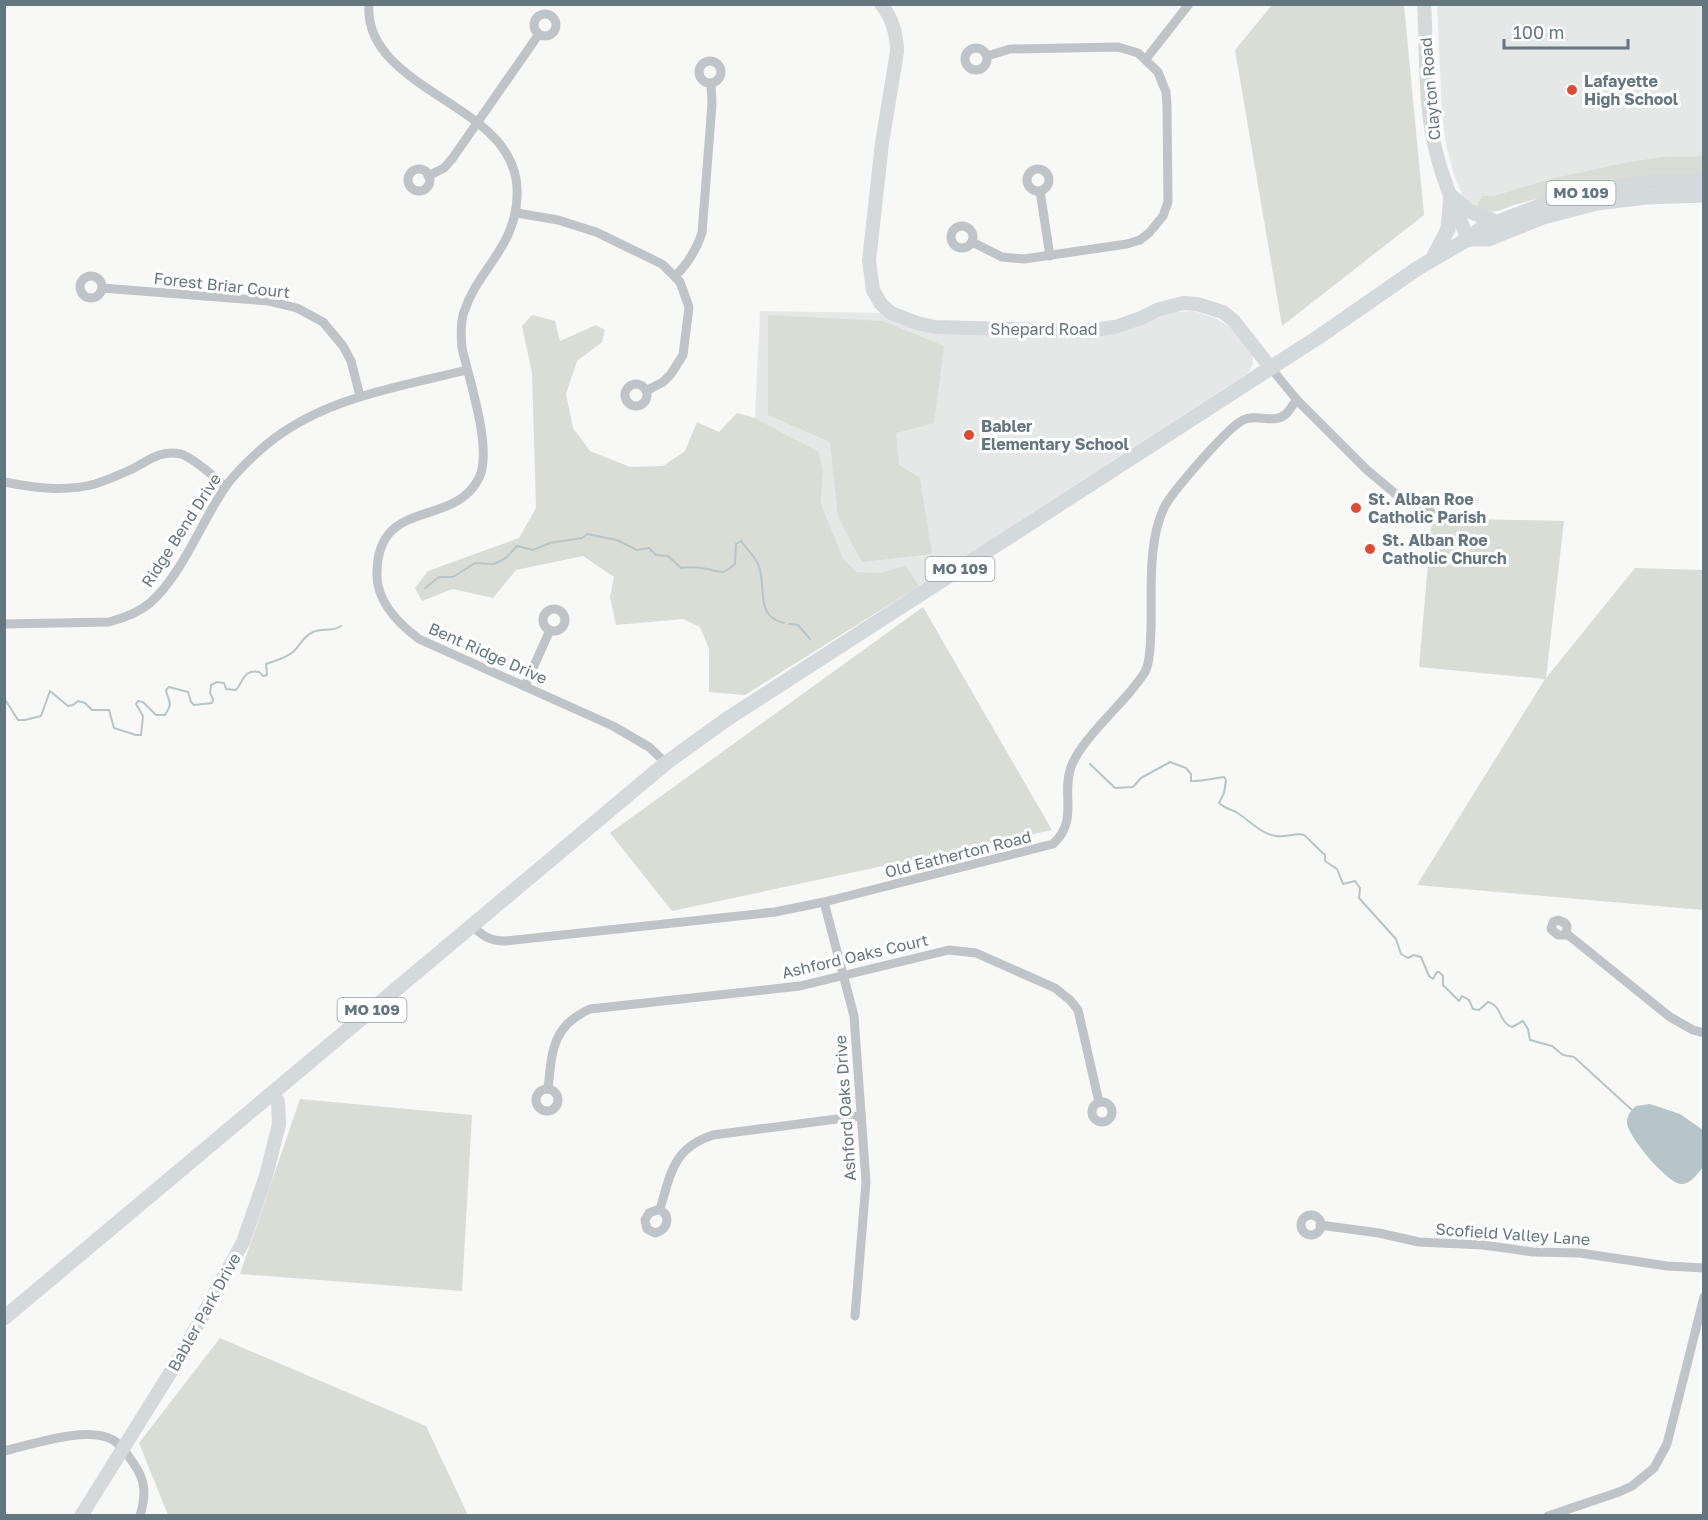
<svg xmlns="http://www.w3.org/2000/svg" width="1708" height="1520" font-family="'Golos Text',sans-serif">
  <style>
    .built { fill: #e6e8e7 }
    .green { fill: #d9ddd5 }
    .water { fill: #b7c5c8 }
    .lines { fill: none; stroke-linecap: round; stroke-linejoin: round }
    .stream { stroke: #b7c5c8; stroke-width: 2 }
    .street { stroke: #bfc4c8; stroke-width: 9 }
    .secondary { stroke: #d4d9dc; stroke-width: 14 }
    .primary { stroke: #d4d9dc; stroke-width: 15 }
    .poi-dot { fill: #de4b30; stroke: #fff; stroke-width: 2 }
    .labels { text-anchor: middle; stroke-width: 6; stroke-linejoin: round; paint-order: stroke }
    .shield { fill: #fff; stroke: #929fa6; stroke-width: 1.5 }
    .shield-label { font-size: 15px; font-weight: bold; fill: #647680 }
    .poi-label { font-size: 16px; font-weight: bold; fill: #647680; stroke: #fff; text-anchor: start }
    .street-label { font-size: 16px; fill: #647680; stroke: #fff }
  </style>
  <rect width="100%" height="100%" fill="#f8f8f6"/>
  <g class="built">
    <path d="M1437 5H1703V156L1662 157 1549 179 1494 196H1482L1475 210 1465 201 1454 175 1446 144 1442 112Z"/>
    <path d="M760 311 882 313 892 319 1070 335 1176 312 1194 311 1215 318 1230 327 1252 353 1253 363 1248 373 919 586 906 565 880 573 857 572 843 558 821 504 823 471 819 452 755 418Z"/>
  </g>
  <g class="green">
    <path d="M1272 5H1404L1424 215 1282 326 1235 50Z"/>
    <path d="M1703 156V177L1574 189 1514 205 1498 211 1488 212 1475 210 1482 196H1494L1549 179 1629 162 1662 157Z"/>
    <path d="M532 315 555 321 560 341 596 325 605 330 602 342 577 361 566 394 573 428 590 451 630 467 663 466 685 451 697 422 719 432 737 413 755 418 819 452 823 471 821 504 843 558 857 572 880 573 906 565 919 586 745 695 709 692V649L700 627 683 619 616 625 610 597 614 577 583 556 516 570 493 598 453 589 422 601 415 588 428 571 519 538 536 508 532 373 522 326Z"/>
    <path d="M768 315 883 321 944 346 934 423 896 433 899 465 920 478 932 554 862 562 838 517 830 442 768 415Z"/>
    <path d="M1432 518 1564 521 1546 678 1635 568 1703 570V910L1417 885 1545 679 1419 667Z"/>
    <path d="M923 607 1052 830 672 911 610 833Z"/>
    <path d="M300 1099 472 1115 462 1291 240 1274Z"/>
    <path d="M220 1338 426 1426 468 1515H168L139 1443Z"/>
  </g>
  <path class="water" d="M1650 1104 1680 1114 1703 1130V1167C1698 1173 1691 1184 1682 1184 1668 1185 1626 1134 1627 1122 1627 1115 1631 1111 1636 1106Z"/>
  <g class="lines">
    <g class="stream">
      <path d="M425 588 439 577H453L475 563 494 564 506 558 517 546 533 550 550 543 582 538 587 534 617 540 637 550 649 548 656 555 668 556 681 568C690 567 699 567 707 569 722 572 723 575 735 564L736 544 741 541C746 548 754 556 758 564 768 586 753 616 784 623"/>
      <path d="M789 624 798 625 810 639"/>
      <path d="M4 698 18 720H25L41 716 50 691 68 706 73 705 78 701 85 703 92 710H109L114 728 136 735H141L143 716 136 704 138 701 143 702 156 715H165C174 701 168 702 166 690L169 687 188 692 191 702 194 705 212 703 213 699 210 693 211 685 217 682 224 683 226 689 236 690C244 680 244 669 259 672L263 676 267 675 266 664C275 661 286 658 293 652 301 645 302 637 313 632 323 628 333 632 341 626"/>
      <path d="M1090 764 1115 788 1133 787 1141 778 1170 762 1186 768 1191 774V781C1195 782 1216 778 1224 777L1226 780 1224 793 1219 803C1224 808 1230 809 1236 812 1249 820 1261 834 1276 836 1285 838 1297 832 1304 835 1307 837 1320 851 1325 855V861L1337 869 1343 884 1355 881 1360 888 1359 898 1396 939 1401 954 1408 958 1414 955 1421 957 1429 976 1433 979 1437 972H1439L1443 976V985L1459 1001 1462 996 1469 1000 1473 1009 1479 1010 1488 1002C1503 1006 1498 1022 1512 1027L1523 1021 1528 1029 1530 1040 1552 1046 1563 1055 1574 1057 1632 1110"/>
    </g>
    <g class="street">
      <path d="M369 4C363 77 474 99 506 153 514 166 518 182 517 197 515 248 478 269 464 312 460 323 461 337 462 348 469 379 493 450 479 478 453 530 375 495 377 577 378 603 399 624 419 639L613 726 649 747 666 763"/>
      <circle cx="545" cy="25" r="11"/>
      <circle cx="976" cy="59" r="11"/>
      <path d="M1146 59 1189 4"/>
      <circle cx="710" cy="72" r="11"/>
      <circle cx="1038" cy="180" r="11"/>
      <circle cx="419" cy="180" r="11"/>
      <path d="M428 176 444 168 452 159 539 34"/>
      <path d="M1040 191 1050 256"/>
      <path d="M517 213 558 220 596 232 662 264 680 282 689 307 683 355 671 374 663 382 646 391"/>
      <circle cx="962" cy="237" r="11"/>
      <path d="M972 242 1002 257 1024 259 1127 244 1140 240 1149 233 1163 216 1168 202 1167 105 1166 92 1158 72 1138 53 1118 47 1010 49 987 56"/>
      <path d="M675 276C688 264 696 250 702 233L712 104 711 83"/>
      <circle cx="91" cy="287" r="11"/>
      <path d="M102 288 268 301 297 308 323 322 343 346 351 361 360 396"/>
      <path d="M1270 367 1297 400 1367 470 1397 495 1431 512"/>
      <circle cx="636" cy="395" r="11"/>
      <path d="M4 482C35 488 65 492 95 484 107 480 119 475 130 470 147 462 160 449 181 454 194 458 214 477 225 486"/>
      <circle cx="554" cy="620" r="11"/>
      <path d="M4 624 109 622C124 618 138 613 150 603 181 576 201 523 224 489 233 475 246 463 258 452 315 399 394 388 467 370"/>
      <path d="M525 686 550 630"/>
      <path d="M824 902 854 1016 866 1182 855 1316"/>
      <path d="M1558 920 1565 923 1567 926 1566 935H1558L1551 929 1553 922Z"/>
      <path d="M472 926C483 936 490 941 505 941L775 912 824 902 1053 844C1079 820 1061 795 1071 767 1079 744 1113 712 1130 692 1135 685 1142 678 1146 670 1151 658 1150 643 1151 630 1152 592 1147 538 1166 504 1176 488 1227 428 1243 420 1257 413 1273 425 1286 414 1290 410 1293 404 1297 400"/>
      <path d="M1567 934 1670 1017 1693 1030 1704 1033"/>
      <circle cx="547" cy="1100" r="11"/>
      <path d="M548 1089C552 1051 552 1026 590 1009L800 986 949 950 976 953 1055 988 1070 1000 1078 1010 1099 1102"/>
      <circle cx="1102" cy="1112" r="10"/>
      <path d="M660 1209 649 1213 645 1220 647 1229 655 1233C664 1231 669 1224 666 1215L660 1209C671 1173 673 1148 713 1135L860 1116"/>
      <circle cx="1311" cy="1225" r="10"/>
      <path d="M1320 1225 1379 1233 1419 1242 1483 1245 1533 1252 1580 1253 1667 1266 1704 1268"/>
      <path d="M4 1451C31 1445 87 1425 113 1440 122 1445 128 1456 134 1464 146 1481 146 1495 140 1516"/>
      <path d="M1548 1516 1619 1492 1632 1486 1654 1468 1667 1444 1704 1297"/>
    </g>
    <g class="secondary">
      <path d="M881 4C893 19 897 34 897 52L882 143 869 261 873 290 881 304 891 313 917 323 935 327 1083 331 1115 327 1141 318 1157 310 1183 303 1197 304 1223 312 1234 321 1270 367"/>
      <path d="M1424 4C1427 50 1424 98 1434 143 1441 176 1455 208 1468 239"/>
      <path d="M81 1516 180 1357 243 1242 266 1176 279 1124 278 1102 272 1093"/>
    </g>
    <g class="primary">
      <path d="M1451 196 1469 211 1496 222"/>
      <path d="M1468 239H1488L1543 217 1597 203 1646 197 1704 195"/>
      <path d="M1433 258 1448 229 1451 196"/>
      <path d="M4 1318 666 763 727 719 1320 336 1418 268 1468 239 1482 228 1563 197 1591 191 1651 182 1704 181"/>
    </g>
  </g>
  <g class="poi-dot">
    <circle cx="1572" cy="90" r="6"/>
    <circle cx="969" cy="435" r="6"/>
    <circle cx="1356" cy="508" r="6"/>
    <circle cx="1370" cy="549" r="6"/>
  </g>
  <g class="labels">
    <g class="shield">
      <rect x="1546.5" y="181" width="69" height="24" rx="4.5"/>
      <rect x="925.5" y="557" width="69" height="24" rx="4.5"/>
      <rect x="337.5" y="998" width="69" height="24" rx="4.5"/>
    </g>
    <g class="shield-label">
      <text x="1581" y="198">MO 109</text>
      <text x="960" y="574">MO 109</text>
      <text x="372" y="1015">MO 109</text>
    </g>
    <g class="poi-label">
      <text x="1584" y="87">Lafayette<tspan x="1584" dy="18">High School</tspan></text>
      <text x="981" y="432">Babler<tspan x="981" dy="18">Elementary School</tspan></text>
      <text x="1368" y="505">St. Alban Roe<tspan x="1368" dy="18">Catholic Parish</tspan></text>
      <text x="1382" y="546">St. Alban Roe<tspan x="1382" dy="18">Catholic Church</tspan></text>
    </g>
    <g class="street-label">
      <text transform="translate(1430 89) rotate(-95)" y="6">Clayton Road</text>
      <text transform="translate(222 285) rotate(6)" y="6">Forest Briar Court</text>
      <text x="1044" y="335">Shepard Road</text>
      <text transform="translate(181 530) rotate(-57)" y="6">Ridge Bend Drive</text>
      <text transform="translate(488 653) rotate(24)" y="6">Bent Ridge Drive</text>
      <text transform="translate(958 854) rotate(-14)" y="6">Old Eatherton Road</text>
      <text transform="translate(855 956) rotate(-13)" y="6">Ashford Oaks Court</text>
      <text transform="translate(845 1108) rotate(-94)" y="6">Ashford Oaks Drive</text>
      <text transform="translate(1513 1234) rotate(4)" y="6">Scofield Valley Lane</text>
      <text transform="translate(204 1312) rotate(-61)" y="6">Babler Park Drive</text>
    </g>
  </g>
  <rect width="1708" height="1520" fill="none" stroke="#647680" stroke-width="12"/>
  <path d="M1504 39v9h124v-9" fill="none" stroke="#647680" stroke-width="3"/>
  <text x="1513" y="39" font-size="18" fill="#647680" stroke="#ffffff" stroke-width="4.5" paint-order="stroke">100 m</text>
</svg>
